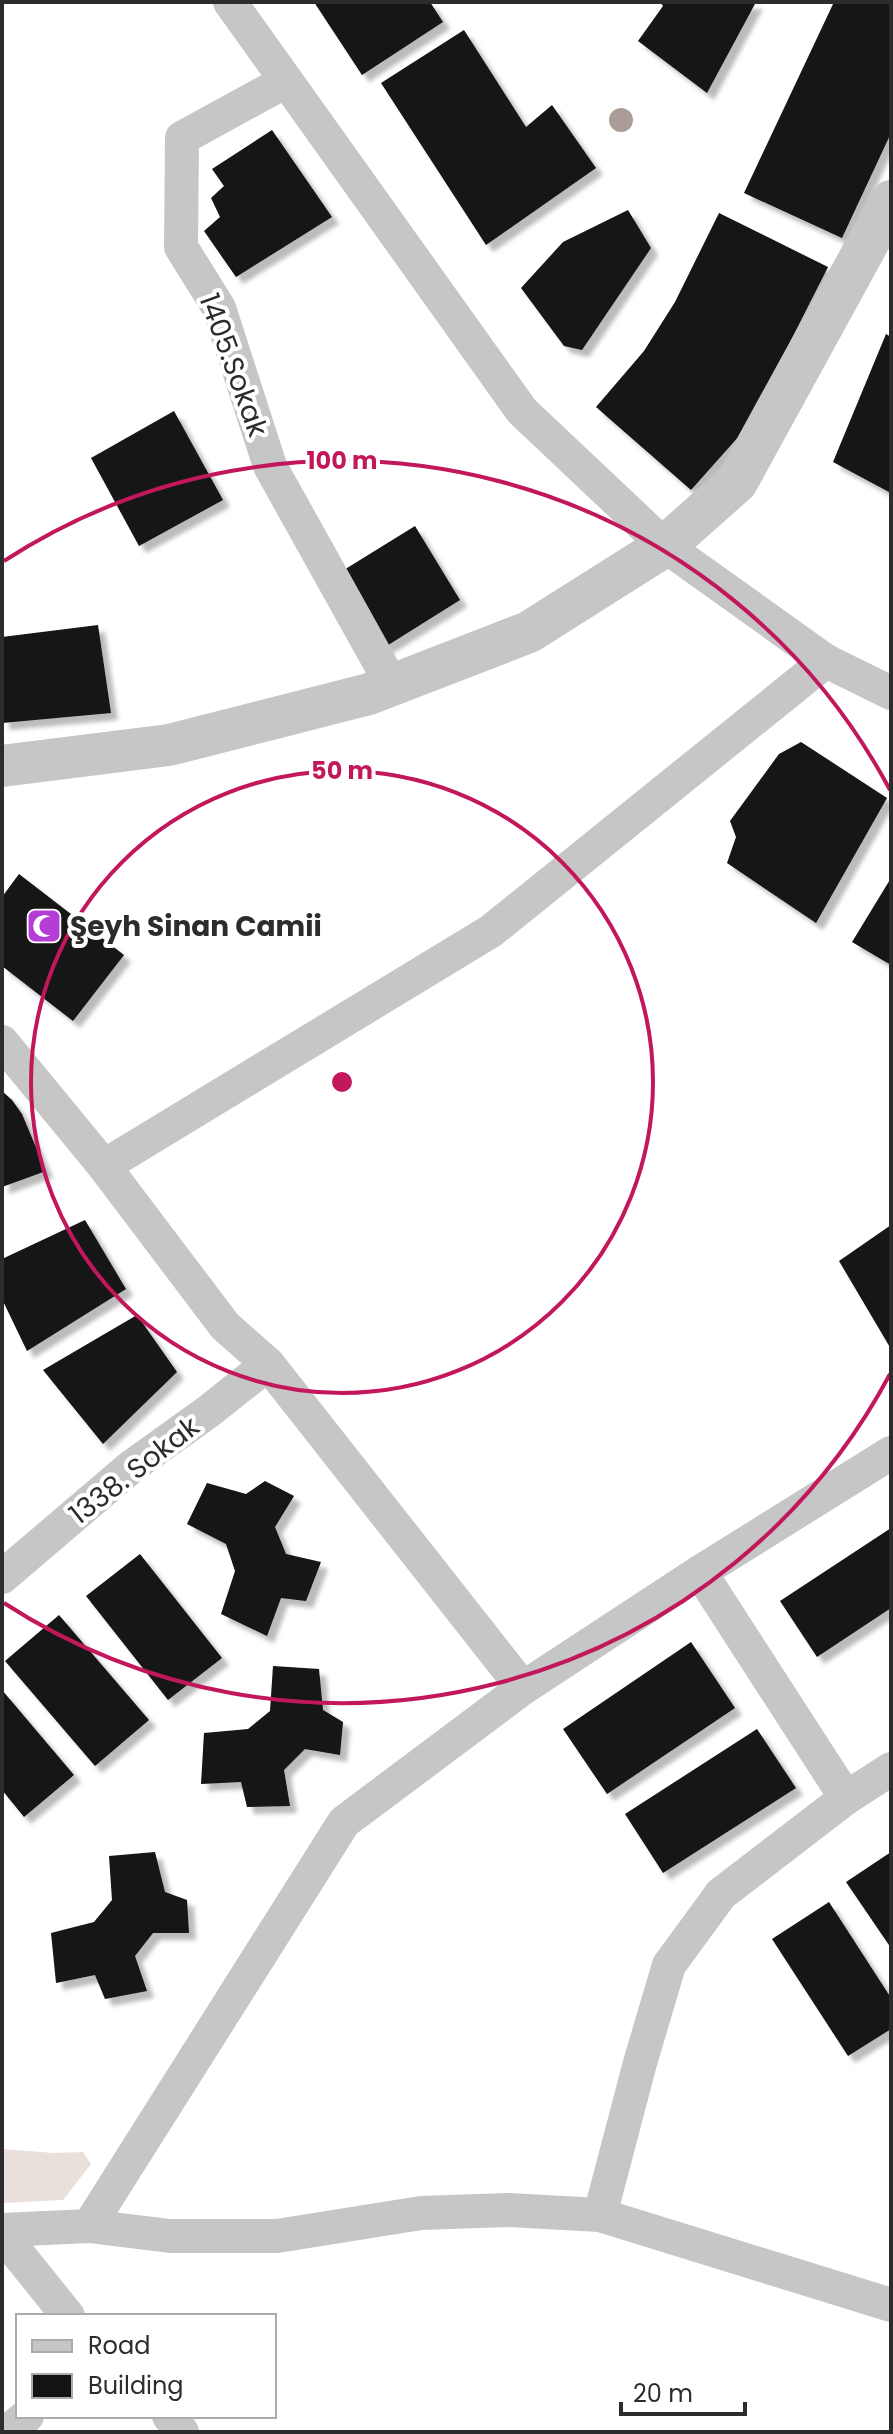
<svg xmlns="http://www.w3.org/2000/svg" width="893" height="2434" font-family="Poppins,sans-serif">
  <style>
    .green { fill: #e9dfdb }
    .building { fill: #131313; filter: url(#shadow) }
    .lines { fill: none; stroke-linecap: round; stroke-linejoin: round }
    .minor { stroke: #c6c6c6; stroke-width: 34 }
    .tertiary { stroke: #c6c6c6; stroke-width: 42 }
    .tree { fill: #a99d95 }
    .ring { fill: none; stroke: #c2185b; stroke-width: 4 }
    .labels { text-anchor: middle; stroke-width: 8; stroke-linejoin: round; paint-order: stroke }
    .street-label { font-size: 28px; fill: #2c2c2c; stroke: #fff }
    .poi-label { font-size: 28px; font-weight: bold; fill: #2c2c2c; stroke: #fff; text-anchor: start }
    .centre { fill: #c2185b; stroke: #fff; stroke-width: 4 }
    .ring-label { font-size: 24px; text-anchor: middle; font-weight: bold; fill: #c2185b; stroke: #fff; stroke-width: 8; stroke-linejoin: round; paint-order: stroke }
  </style>
  <defs>
    <filter id="shadow"><feDropShadow dx="7" dy="7" stdDeviation="2" flood-color="#0004"/></filter>
  </defs>
  <rect width="100%" height="100%" fill="#fff"/>
  <path class="green" d="M2 2149 54 2153 83 2152 91 2164 63 2200 2 2203Z"/>
  <g class="building">
    <path d="M314 2H430L443 22 362 75Z"/>
    <path d="M660 2H756L707 93 638 41 663 6Z"/>
    <path d="M834 2H891V133L842 238 744 193Z"/>
    <path d="M464 30 526 127 552 105 596 168 486 245 381 83Z"/>
    <path d="M272 130 332 217 236 277 204 231 220 217 211 198 224 186 212 169Z"/>
    <path d="M628 210 651 248 582 350 564 346 521 288 563 242Z"/>
    <path d="M719 213 828 267 783 356 740 435 691 490 596 407 644 351 675 302Z"/>
    <path d="M886 334 891 337 889 492 833 462Z"/>
    <path d="M174 411 223 500 139 546 91 458Z"/>
    <path d="M415 526 460 600 385 647 339 573Z"/>
    <path d="M98 625 111 713 2 723V637Z"/>
    <path d="M801 742 887 798 816 923 727 863 736 837 730 821 779 754Z"/>
    <path d="M19 874 124 955 73 1021 2 966V897Z"/>
    <path d="M891 878V965L852 942Z"/>
    <path d="M2 1091 12 1100 22 1114 46 1171 2 1187Z"/>
    <path d="M85 1220 126 1289 27 1351 2 1299V1259Z"/>
    <path d="M891 1225V1349L839 1261Z"/>
    <path d="M137 1315 177 1372 103 1444 43 1370Z"/>
    <path d="M265 1481 294 1496 275 1527 286 1554 321 1562 306 1601 281 1598 267 1636 221 1614 235 1571 226 1544 187 1524 207 1483 246 1494Z"/>
    <path d="M891 1528V1608L817 1657 780 1601Z"/>
    <path d="M140 1554 222 1658 168 1700 86 1596Z"/>
    <path d="M59 1615 149 1720 95 1766 5 1661Z"/>
    <path d="M691 1642 735 1708 607 1794 563 1729Z"/>
    <path d="M273 1666 319 1669 323 1710 343 1722 340 1755 305 1749 284 1770 290 1806 247 1807 241 1782 201 1784 204 1733 248 1729 270 1711Z"/>
    <path d="M2 1690 74 1775 24 1817 2 1790Z"/>
    <path d="M757 1729 796 1788 663 1873 625 1814Z"/>
    <path d="M155 1852 165 1892 187 1900 189 1933H153L135 1956 147 1991 105 1999 95 1975 56 1983 51 1933 94 1922 112 1900 109 1856Z"/>
    <path d="M891 1852V1948L846 1882Z"/>
    <path d="M829 1902 891 1998V2029L848 2056 772 1939Z"/>
  </g>
  <g class="lines">
    <g class="minor">
      <path d="M230 2 522 411 665 546 826 661 891 693"/>
      <path d="M286 81 182 138 181 247 219 308 270 466 392 685"/>
      <path d="M2 1042 104 1166 225 1326 268 1364 523 1688"/>
      <path d="M104 1166 491 931 826 661"/>
      <path d="M700 1572 846 1798"/>
      <path d="M2 1577 131 1467 209 1411 268 1364"/>
      <path d="M600 2215 640 2063 669 1965 721 1894 846 1798 891 1769"/>
      <path d="M89 2226 344 1822 523 1688 700 1572 891 1453"/>
      <path d="M2 2230 89 2226 170 2236H277L421 2213 508 2210 600 2215 891 2305"/>
      <path d="M2 2234 68 2316"/>
      <path d="M169 2416 182 2432"/>
      <path d="M7 2432 27 2416"/>
    </g>
    <path class="tertiary" d="M2 766 169 745 369 694 529 632 665 546 737 482 891 201"/>
  </g>
  <circle class="tree" cx="621" cy="120" r="12"/>
  <g class="ring">
    <circle cx="342" cy="1082" r="311"/>
    <path d="M890 1374A621 621 0 0 1 4 1603M4 561A621 621 0 0 1 890 790"/>
  </g>
  <defs>
    <symbol id="mosque-square" viewBox="-11 -11 22 22"><rect x="-9" y="-9" width="18" height="18" rx="4" fill="#b33dd5" stroke="#fff"/><path d="M3.5-4.9A6 6 0 1 0 3.5 4.9A5 5 0 1 1 3.5-4.9Z" fill="#fff"/></symbol>
  </defs>
  <g fill-rule="evenodd">
    <use href="#mosque-square" x="24" y="906" width="40" height="40"/>
  </g>
  <g class="labels">
    <g class="street-label">
      <text transform="translate(234 365) rotate(70)" y="10">1405.Sokak</text>
      <text transform="translate(134 1470) rotate(-38)" y="10">1338. Sokak</text>
    </g>
    <g class="poi-label">
      <text x="70" y="936">Şeyh Sinan Camii</text>
    </g>
  </g>
  <circle cx="342" cy="1082" r="12" class="centre"/>
  <g class="ring-label">
    <text x="342" y="469">100 m</text>
    <text x="342" y="779">50 m</text>
  </g>
  <rect width="893" height="2434" fill="none" stroke="#2c2c2c" stroke-width="8"/>
  <rect x="16" y="2314" width="260" height="104" fill="#ffffff" stroke="#ababab" stroke-width="2"/>
  <rect x="32" y="2340" width="40" height="12" fill="#c6c6c6" stroke="#ababab" stroke-width="2"/>
  <text x="88" y="2354" font-size="24" fill="#2c2c2c">Road</text>
  <rect x="32" y="2374" width="40" height="24" fill="#131313" stroke="#ababab" stroke-width="2"/>
  <text x="88" y="2394" font-size="24" fill="#2c2c2c">Building</text>
  <path d="M621 2402v12h124v-12" fill="none" stroke="#2c2c2c" stroke-width="4"/>
  <text x="633" y="2402" font-size="24" fill="#2c2c2c" stroke="#ffffff" stroke-width="6" paint-order="stroke">20 m</text>
</svg>
